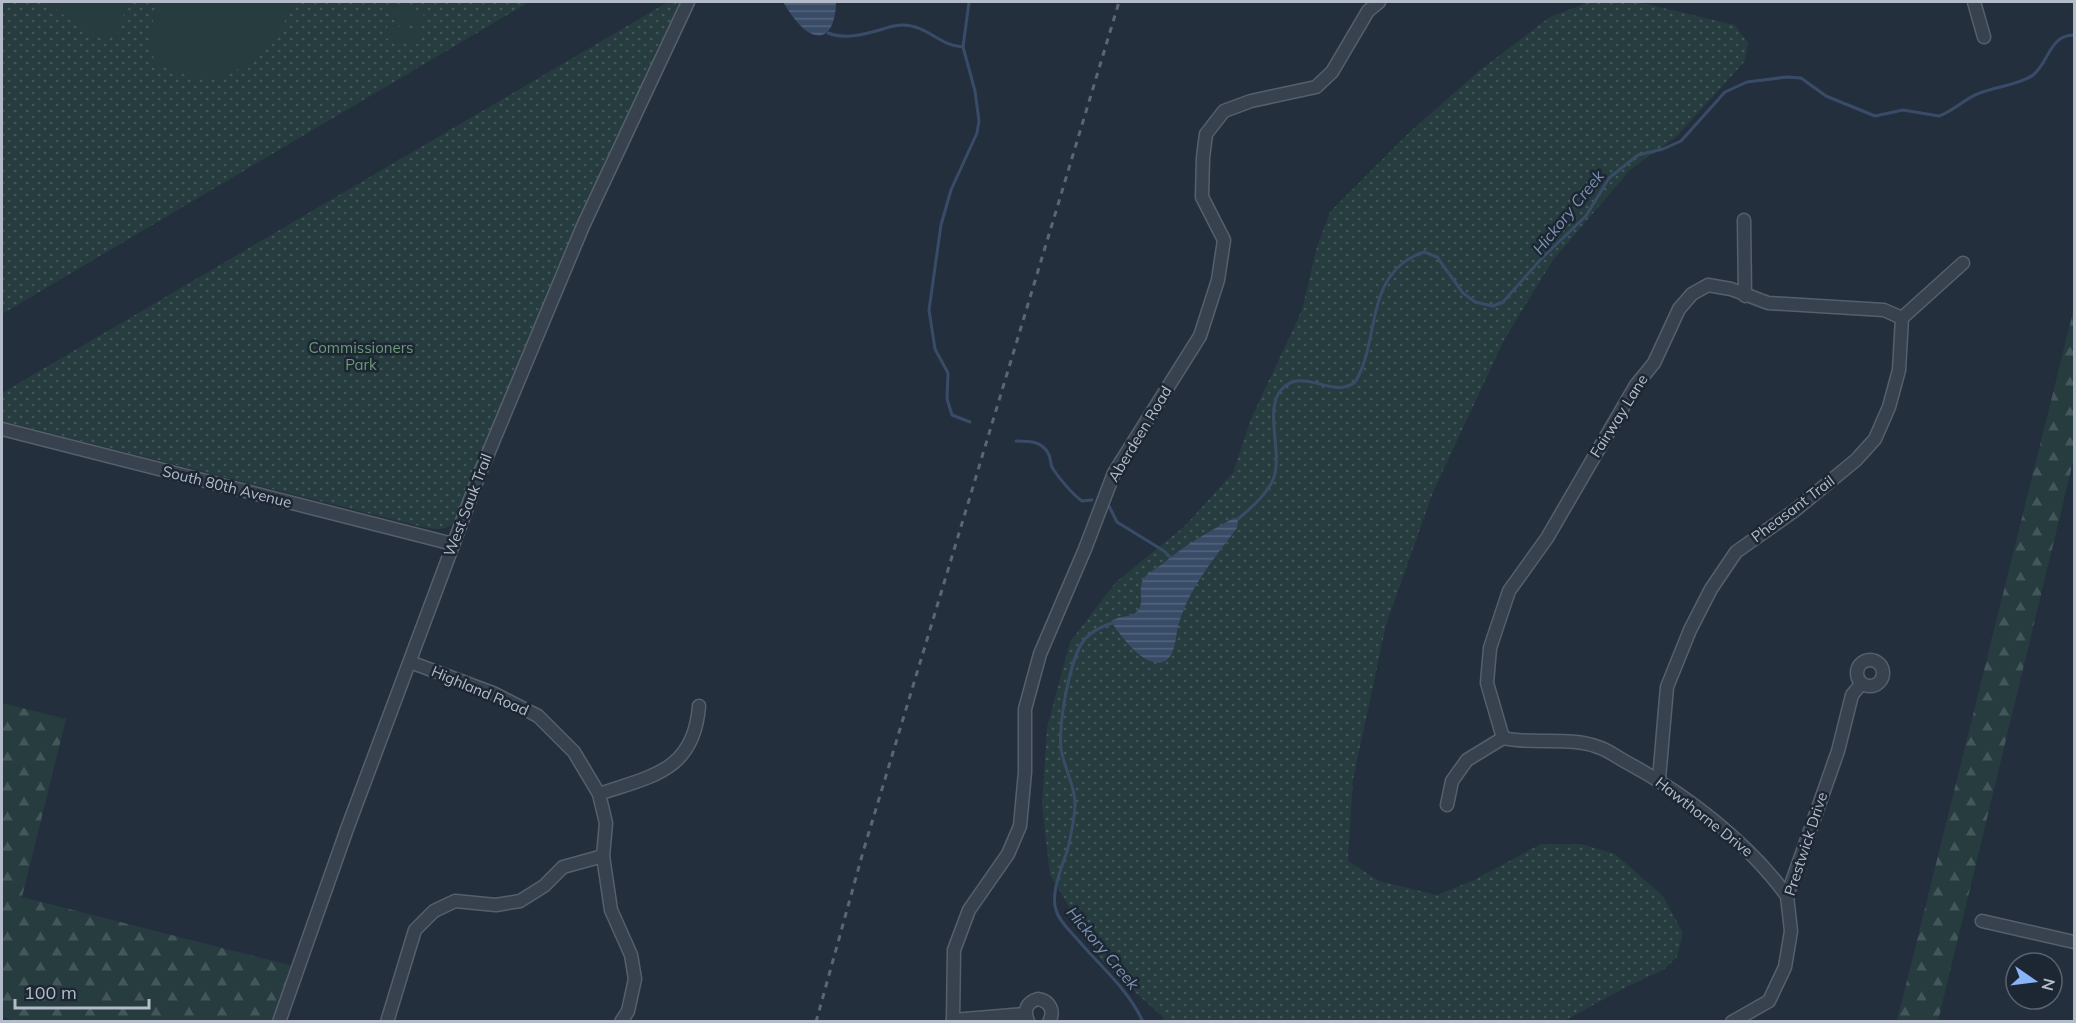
<svg xmlns="http://www.w3.org/2000/svg" width="2076" height="1023" font-family="Mulish,sans-serif">
  <style>
    .grass { fill: url(#grass-dots) }
    .forest { fill: url(#forest-firs) }
    .pitch { fill: #263c3f }
    .water { fill: url(#water-rules) }
    .lines { fill: none; stroke-linecap: round; stroke-linejoin: round }
    .stream { stroke: #394c67; stroke-width: 3 }
    .minor-casing { stroke: #565f6c; stroke-width: 15 }
    .minor { stroke: #38414e; stroke-width: 12 }
    .rail { stroke: #5a6575; stroke-width: 3; stroke-dasharray: 6 6; stroke-linecap: butt }
    .labels { text-anchor: middle; stroke-width: 5; stroke-linejoin: round; paint-order: stroke }
    .park-label { font-size: 15px; fill: #6b9a76; stroke: #1d2633 }
    .street-label { font-size: 15px; fill: #b4bcc9; stroke: #1d2633 }
    .water-label { font-size: 16px; font-style: italic; fill: #7c92b1; stroke: #1d2633 }
  </style>
  <defs>
    <pattern id="grass-dots" width="8" height="8" patternUnits="userSpaceOnUse" patternTransform="scale(1.5)"><rect width="8" height="8" fill="#263c3f"/><path d="M2 2h.1M6 6h.1" fill="none" stroke="#435659" stroke-width="1.8" stroke-linecap="round"/></pattern>
    <pattern id="forest-firs" width="22" height="20" patternUnits="userSpaceOnUse" patternTransform="scale(1.5)"><rect width="22" height="20" fill="#263c3f"/><path d="M5 1l3.5 6h-7zM16 11l3.5 6h-7z" fill="#435659"/></pattern>
    <pattern id="water-rules" width="6" height="5" patternUnits="userSpaceOnUse" patternTransform="scale(1.5)"><rect width="6" height="5" fill="#394c67"/><path d="M0 2.5h6" fill="none" stroke="#53647b"/></pattern>
  </defs>
  <rect width="100%" height="100%" fill="#242f3e"/>
  <g class="grass">
    <path d="M2 2H529L2 314Z"/>
    <path d="M668 2H682L590 199 456 520C446 533 433 529 419 526L2 421V393Z"/>
    <path d="M1589 2 1642 3 1735 25 1748 43 1745 61 1677 136 1630 170 1553 260 1504 340 1433 492 1386 625 1353 779 1348 861 1379 881 1437 895 1474 880 1541 844H1581L1615 854 1663 896 1683 933 1677 957 1663 970 1626 987 1564 1021H1164L1163 1017 1105 965 1050 875 1042 806 1047 728 1070 642 1116 582 1185 526 1233 473 1251 419 1302 310 1317 247 1330 212 1411 131 1479 71 1550 17Z"/>
  </g>
  <g class="forest">
    <path d="M2074 308V458L1938 1021H1897Z"/>
    <path d="M2 703 66 719 22 897 293 966 274 1021 16 1022 4 1017 2 1021Z"/>
  </g>
  <g class="pitch">
    <path d="M47 2H130L128 10 124 13 118 35 88 34Z"/>
    <path d="M158 2H295C278 39 245 80 200 78 186 77 169 68 155 64L149 36Z"/>
    <path d="M393 5 424 12 421 26 390 19Z"/>
    <path d="M388 24 419 31 416 46 385 38Z"/>
  </g>
  <g class="water">
    <path d="M783 2H836C836 15 832 42 812 34 800 29 790 13 783 2Z"/>
    <path d="M1234 518 1238 519 1237 528C1215 557 1190 587 1179 623 1175 634 1177 654 1165 661 1146 671 1121 636 1112 623L1113 620C1121 616 1129 617 1135 613 1147 606 1136 589 1144 578 1150 571 1159 567 1166 561 1187 544 1211 530 1234 518Z"/>
  </g>
  <g class="lines">
    <g class="stream">
      <path d="M969 2 963 47 975 91 979 121 977 133 951 190 941 225 929 310 935 349 948 373 947 399 952 415 970 422"/>
      <path d="M828 33C845 40 866 34 883 29 890 27 894 25 902 25 928 25 939 46 963 47"/>
      <path d="M1016 441C1030 441 1043 441 1049 455 1051 459 1050 465 1053 469 1059 478 1073 495 1082 501L1092 500"/>
      <path d="M1109 506 1117 522 1164 551 1170 557"/>
      <path d="M1238 519C1251 508 1264 497 1272 482 1285 457 1263 411 1281 390 1302 365 1333 400 1355 382 1381 341 1363 272 1424 252L1437 257 1463 293 1475 302 1493 306 1503 302 1542 258 1586 216 1609 178 1638 155 1663 149 1681 141 1725 92 1747 82 1787 77 1801 78 1826 96 1875 116 1903 110 1939 116C1954 111 1965 98 1980 93 1995 87 2021 84 2033 75 2049 63 2049 35 2074 35"/>
      <path d="M1112 623C1103 626 1092 631 1085 639 1070 655 1056 733 1062 754 1066 771 1076 790 1075 807 1074 821 1071 835 1068 848 1063 865 1050 893 1056 910 1059 921 1070 931 1078 940 1100 966 1129 990 1143 1022"/>
    </g>
    <defs>
      <g id="minor">
        <path d="M1974 2 1984 37"/>
        <path d="M1744 220 1745 296"/>
        <path d="M2 429 453 544"/>
        <circle cx="1870" cy="673" r="13"/>
        <path d="M410 662 493 693 538 716 574 752 599 794 606 823 603 856 611 910 631 955 635 979 628 1011 621 1022"/>
        <path d="M1503 738 1487 683 1490 648 1509 591 1547 538 1636 385 1654 363 1679 309 1692 294 1708 285 1731 289 1768 303 1884 310 1902 318"/>
        <path d="M1503 738C1532 745 1571 736 1598 747 1608 750 1617 757 1626 762 1684 793 1748 842 1787 896"/>
        <path d="M1659 779 1667 687 1690 630 1711 589 1736 552 1794 511 1856 460 1875 439 1889 407 1899 370 1902 318 1963 263"/>
        <path d="M599 794C652 776 694 771 699 706"/>
        <path d="M1447 805 1452 781 1467 760 1503 738"/>
        <path d="M1982 921 2074 942"/>
        <path d="M953 1020 1025 1014"/>
        <path d="M1028 1021C1023 1010 1027 1002 1038 999 1050 1001 1055 1011 1049 1022"/>
        <path d="M279 1022 347 829 480 473 583 226 688 2"/>
        <path d="M387 1022 415 930 434 911 455 901 496 905 520 901 544 886 563 867 603 856"/>
        <path d="M953 1022 954 950 969 910 1008 854 1020 826 1025 772V709L1040 654 1085 549 1114 473 1200 336 1218 280 1224 240 1202 197 1203 158 1206 134 1224 111 1251 101 1316 87 1332 72 1368 11 1379 2"/>
        <path d="M1732 1022 1769 1001 1785 967 1791 931 1787 896 1838 751 1852 695 1861 684"/>
      </g>
    </defs>
    <use href="#minor" class="minor-casing"/>
    <use href="#minor" class="minor"/>
    <path class="rail" d="M816 1022 863 852 1119 2"/>
  </g>
  <g class="labels">
    <g class="park-label">
      <text x="361" y="353">Commissioners<tspan x="361" dy="17">Park</tspan></text>
    </g>
    <g class="street-label">
      <text transform="translate(1619 416) rotate(-58)" y="5">Fairway Lane</text>
      <text transform="translate(1140 434) rotate(-59)" y="5">Aberdeen Road</text>
      <text transform="translate(227 487) rotate(14)" y="5">South 80th Avenue</text>
      <text transform="translate(468 505) rotate(-69)" y="5">West Sauk Trail</text>
      <text transform="translate(1793 509) rotate(-37)" y="5">Pheasant Trail</text>
      <text transform="translate(480 691) rotate(23)" y="5">Highland Road</text>
      <text transform="translate(1704 817) rotate(38)" y="5">Hawthorne Drive</text>
      <text transform="translate(1806 844) rotate(-72)" y="5">Prestwick Drive</text>
    </g>
    <g class="water-label">
      <text transform="translate(1568 212) rotate(-51)" y="6">Hickory Creek</text>
      <text transform="translate(1103 948) rotate(50)" y="6">Hickory Creek</text>
    </g>
  </g>
  <rect width="2076" height="1023" fill="none" stroke="#b4bcc9" stroke-width="6"/>
  <g transform="translate(2034 981) rotate(104)"><circle r="28" fill="#1d2633" stroke="#59626f" stroke-width="1.5"/>
  <path d="M0-4.5L10 22L0 15L-10 22Z" fill="#8ab4f8"/>
  <text y="-9" font-size="16" font-weight="bold" text-anchor="middle" fill="#b4bcc9">N</text>
  </g>
  <path d="M15 999v9h134v-9" fill="none" stroke="#b4bcc9" stroke-width="3"/>
  <text x="24" y="999" font-size="18" fill="#b4bcc9" stroke="#1d2633" stroke-width="4.5" paint-order="stroke">100 m</text>
</svg>
